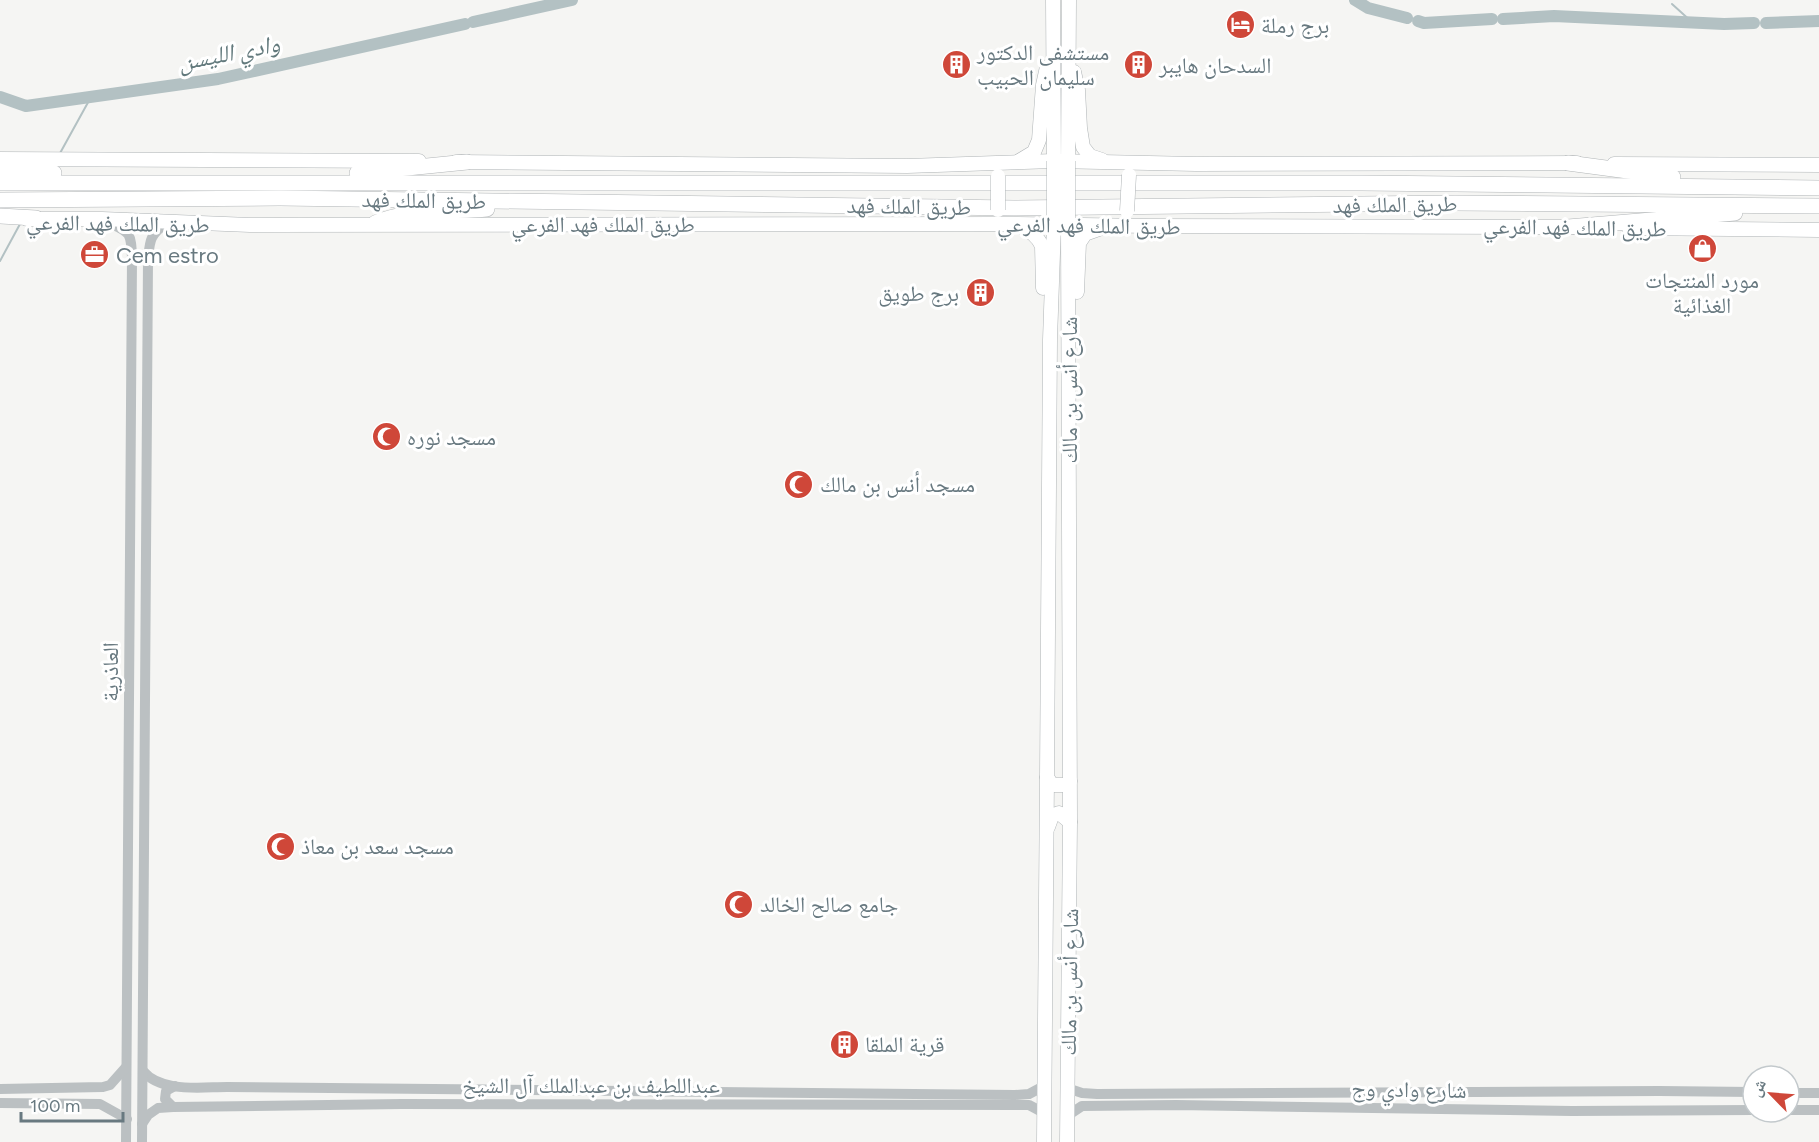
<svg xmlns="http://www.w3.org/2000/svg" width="1819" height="1142" font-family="Figtree,'Noto Naskh Arabic',sans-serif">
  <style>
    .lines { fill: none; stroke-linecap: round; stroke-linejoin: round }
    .stream { stroke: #b3c1c3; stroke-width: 2 }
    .river { stroke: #b3c1c3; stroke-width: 12 }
    .major-casing { stroke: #afb4b6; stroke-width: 15 }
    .highway-casing { stroke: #b1b5b7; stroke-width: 16 }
    .minor { stroke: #bbc0c2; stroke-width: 10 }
    .major { stroke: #fff; stroke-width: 14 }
    .highway { stroke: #fff; stroke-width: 15 }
    .major-bridge-casing { stroke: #afb4b6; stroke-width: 15; stroke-linecap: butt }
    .major-bridge { stroke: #fff; stroke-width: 14 }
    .labels { text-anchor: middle; stroke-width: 6; stroke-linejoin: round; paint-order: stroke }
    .poi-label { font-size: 22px; fill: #687980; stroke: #fff; text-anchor: start }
    .street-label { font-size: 22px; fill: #687980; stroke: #fff }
    .water-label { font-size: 24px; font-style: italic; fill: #637a7d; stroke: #fff }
  </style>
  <rect width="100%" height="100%" fill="#f5f5f3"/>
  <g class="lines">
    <g class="stream">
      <path d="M1672 4 1693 23"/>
      <path d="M59 155 91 97"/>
      <path d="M0 261 20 224"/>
    </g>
    <g class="river">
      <path d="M1355 0 1368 8 1407 18"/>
      <path d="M1503 19 1554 16 1724 24 1754 23"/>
      <path d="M1418 21 1424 23 1492 19"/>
      <path d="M473 22 572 0"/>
      <path d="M1766 23 1819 21"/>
      <path d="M0 97 26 106 218 79 465 24"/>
    </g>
    <defs>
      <g id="major">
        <path d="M1053 0 1054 161"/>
        <path d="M1074 72 1078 90 1080 128 1083 147 1090 156 1102 160"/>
        <path d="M0 159 419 161"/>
        <path d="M1019 161 1034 152 1039 140 1043 85 1047 67"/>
        <path d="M1068 161 1069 0"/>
        <path d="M456 162 907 166 1054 161 1196 164 1577 163"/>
        <path d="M1614 164 1819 165"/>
        <path d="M27 219H102L250 225 1018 224 1148 226 1577 227"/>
        <path d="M1054 224 1050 340 1047 777 1052 785H1066L1070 781"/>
        <path d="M1019 225C1029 231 1037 235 1042 246L1043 288"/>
        <path d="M1068 225 1070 822"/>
        <path d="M1629 228 1819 230"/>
        <path d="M1077 292 1079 243 1085 234 1102 228"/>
        <path d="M1048 827 1052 816 1059 813 1070 822 1067 1142"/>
        <path d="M1044 1142 1047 777"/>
      </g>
      <g id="highway">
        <path d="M1568 163 1673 177"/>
        <path d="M0 169 54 173"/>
        <path d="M357 173 467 162"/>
        <path d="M0 183H1362L1819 188"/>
        <path d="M0 200 280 198 1014 208 1455 203 1819 206"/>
        <path d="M0 216 36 218"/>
        <path d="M375 223C408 209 451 212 487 209"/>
        <path d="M1568 227 1735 213"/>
      </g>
    </defs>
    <use href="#major" class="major-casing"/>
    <use href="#highway" class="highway-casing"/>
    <g class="minor">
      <path d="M105 221C130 233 131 230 132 258L126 1142"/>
      <path d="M143 1071C161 1093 201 1087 227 1087L1015 1095 1029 1094 1044 1086"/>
      <path d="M1067 1088 1082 1093 1097 1094 1659 1091 1753 1092"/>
      <path d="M0 1089 103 1087 110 1085 126 1067"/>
      <path d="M1789 1093H1819"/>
      <path d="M0 1103 100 1104 127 1119"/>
      <path d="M173 1107 165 1099 166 1091 175 1086"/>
      <path d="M1789 1110H1819"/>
      <path d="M1067 1116 1082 1106 1176 1105 1572 1111 1753 1110"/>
      <path d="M142 1124 148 1115 158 1108 173 1107 402 1104 1029 1105 1044 1113"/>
      <path d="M142 1142 148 259C150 238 150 236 167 222"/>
    </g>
    <use href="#major" class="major"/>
    <use href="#highway" class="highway"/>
    <defs>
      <g id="major-bridge">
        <path d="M1054 161V224"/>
        <path d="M1068 161V225"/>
        <path d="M998 176V210"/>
        <path d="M1127 211 1129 175"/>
      </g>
    </defs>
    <use href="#major-bridge" class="major-bridge-casing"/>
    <use href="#major-bridge" class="major-bridge"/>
  </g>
  <defs>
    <symbol id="hotel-disc" viewBox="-11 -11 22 22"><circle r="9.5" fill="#cf4739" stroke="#fff"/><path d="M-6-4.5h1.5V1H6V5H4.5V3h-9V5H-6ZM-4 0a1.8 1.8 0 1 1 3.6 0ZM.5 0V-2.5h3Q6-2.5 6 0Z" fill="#fff"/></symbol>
    <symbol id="building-disc" viewBox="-11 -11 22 22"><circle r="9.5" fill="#cf4739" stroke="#fff"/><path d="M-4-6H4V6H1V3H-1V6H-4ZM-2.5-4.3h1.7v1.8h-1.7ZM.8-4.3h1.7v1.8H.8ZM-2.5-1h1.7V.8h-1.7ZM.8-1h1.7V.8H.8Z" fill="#fff"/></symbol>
    <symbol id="shop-disc" viewBox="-11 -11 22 22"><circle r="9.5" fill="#cf4739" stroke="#fff"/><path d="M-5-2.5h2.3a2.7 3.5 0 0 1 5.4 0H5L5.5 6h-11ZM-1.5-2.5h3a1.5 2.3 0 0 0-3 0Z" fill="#fff"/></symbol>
    <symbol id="office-disc" viewBox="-11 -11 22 22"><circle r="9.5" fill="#cf4739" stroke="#fff"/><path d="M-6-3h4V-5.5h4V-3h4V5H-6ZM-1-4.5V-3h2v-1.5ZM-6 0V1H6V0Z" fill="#fff"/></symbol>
    <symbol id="mosque-disc" viewBox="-11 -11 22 22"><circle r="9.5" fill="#cf4739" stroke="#fff"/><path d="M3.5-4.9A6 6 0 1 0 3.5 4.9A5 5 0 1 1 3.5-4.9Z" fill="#fff"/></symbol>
  </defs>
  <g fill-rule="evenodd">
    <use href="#hotel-disc" x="1224" y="8" width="33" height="33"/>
    <use href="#building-disc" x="940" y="48" width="33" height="33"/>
    <use href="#building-disc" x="1122" y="48" width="33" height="33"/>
    <use href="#shop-disc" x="1686" y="232" width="33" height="33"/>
    <use href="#office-disc" x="78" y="238" width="33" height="33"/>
    <use href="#building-disc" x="964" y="276" width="33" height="33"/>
    <use href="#mosque-disc" x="370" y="420" width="33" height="33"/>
    <use href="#mosque-disc" x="782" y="468" width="33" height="33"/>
    <use href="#mosque-disc" x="264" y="830" width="33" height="33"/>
    <use href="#mosque-disc" x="722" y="888" width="33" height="33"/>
    <use href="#building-disc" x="828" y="1028" width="33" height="33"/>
  </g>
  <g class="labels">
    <g class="poi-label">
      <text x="1261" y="33">برج رملة</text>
      <text x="977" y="60">مستشفى الدكتور<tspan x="977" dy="25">سليمان الحبيب</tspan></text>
      <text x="1159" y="73">السدحان هايبر</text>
      <text x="116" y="263">Cem estro</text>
      <text x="1702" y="288" text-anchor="middle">مورد المنتجات<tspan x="1702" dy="25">الغذائية</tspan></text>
      <text x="959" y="301" text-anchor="end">برج طويق</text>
      <text x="407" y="445">مسجد نوره</text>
      <text x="820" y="492">مسجد أنس بن مالك</text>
      <text x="301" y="854">مسجد سعد بن معاذ</text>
      <text x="760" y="912">جامع صالح الخالد</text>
      <text x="865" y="1052">قرية الملقا</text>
    </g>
    <g class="street-label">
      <text transform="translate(424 200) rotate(1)" y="8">طريق الملك فهد</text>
      <text transform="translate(1395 204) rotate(-1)" y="8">طريق الملك فهد</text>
      <text transform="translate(909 206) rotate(1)" y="8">طريق الملك فهد</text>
      <text transform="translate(118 223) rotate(1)" y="8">طريق الملك فهد الفرعي</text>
      <text x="603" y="232">طريق الملك فهد الفرعي</text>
      <text transform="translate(1089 225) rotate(1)" y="8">طريق الملك فهد الفرعي</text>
      <text transform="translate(1575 227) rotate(1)" y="8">طريق الملك فهد الفرعي</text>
      <text transform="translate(1069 390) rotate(-90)" y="8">شارع أنس بن مالك</text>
      <text transform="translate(110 672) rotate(-90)" y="8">العاذرية</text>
      <text transform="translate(1069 982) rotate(-89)" y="8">شارع أنس بن مالك</text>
      <text x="591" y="1093">عبداللطيف بن عبدالملك آل الشيخ</text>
      <text transform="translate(1409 1089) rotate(1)" y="8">شارع وادي وج</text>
    </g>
    <g class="water-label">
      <text transform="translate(229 53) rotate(-11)" y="8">وادي الليسن</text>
    </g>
  </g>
  <g transform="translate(1771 1094) rotate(295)"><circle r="28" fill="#ffffff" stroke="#c3c9cc" stroke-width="1.5"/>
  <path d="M0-4.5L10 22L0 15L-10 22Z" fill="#cf4739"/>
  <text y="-9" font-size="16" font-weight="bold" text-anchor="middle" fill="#687980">ش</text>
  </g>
  <path d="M21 1112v9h102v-9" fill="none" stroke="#687980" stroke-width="3"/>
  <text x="30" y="1112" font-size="18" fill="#687980" stroke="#ffffff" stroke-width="4.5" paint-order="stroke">100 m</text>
</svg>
